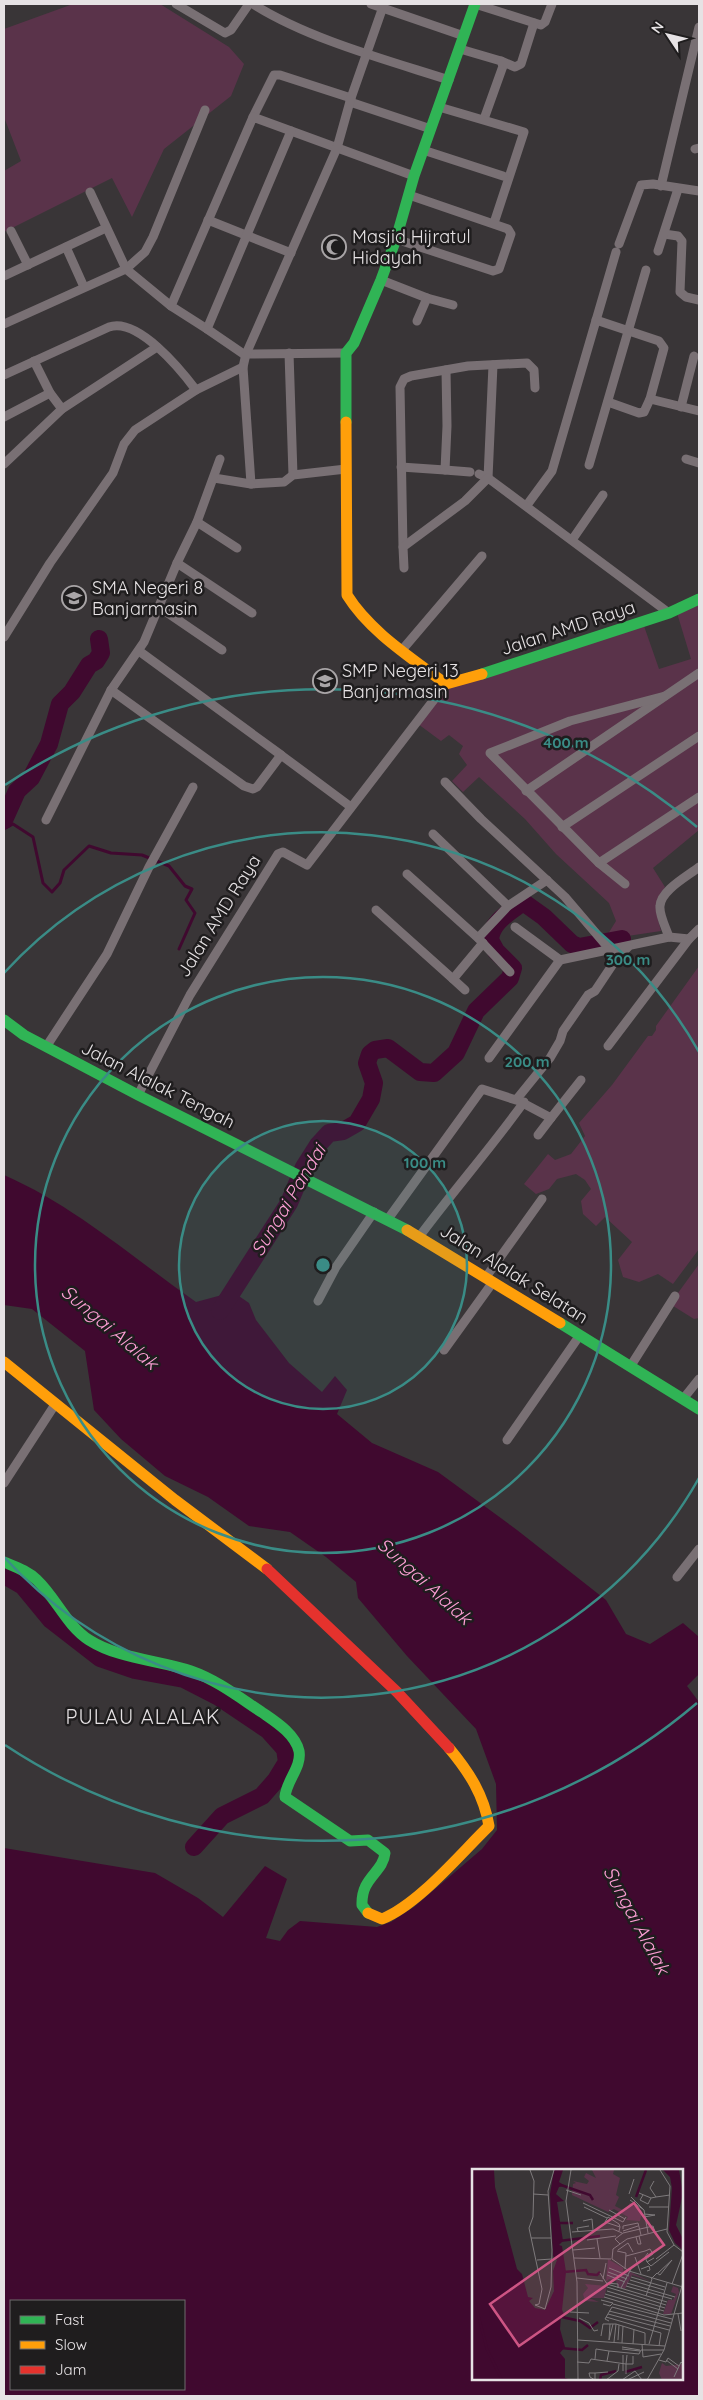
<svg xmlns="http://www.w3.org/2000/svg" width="703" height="2400" font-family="Quicksand,sans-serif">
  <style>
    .green { fill: #5a334a }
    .water { fill: #40092f; fill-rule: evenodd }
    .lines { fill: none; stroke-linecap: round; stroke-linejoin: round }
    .stream { stroke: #40092f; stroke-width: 3 }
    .river { stroke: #40092f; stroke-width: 18 }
    .street { stroke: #797074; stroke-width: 9 }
    .fast { stroke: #30b455; stroke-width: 11 }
    .slow { stroke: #ff9f0a; stroke-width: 11 }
    .jam { stroke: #e5322d; stroke-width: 11 }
    .ring { fill: none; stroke: #3a8c86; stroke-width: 2.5 }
    .labels { text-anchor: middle; stroke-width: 5; stroke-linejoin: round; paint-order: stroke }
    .poi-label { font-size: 18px; fill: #e6e2e4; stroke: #1f1d1e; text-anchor: start }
    .street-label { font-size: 18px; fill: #e6e2e4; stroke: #1f1d1e }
    .water-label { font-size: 19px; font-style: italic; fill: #fc9ed4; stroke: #1f1d1e }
    .quarter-label { font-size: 20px; letter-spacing: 1px; fill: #e6e2e4; stroke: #1f1d1e }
    .inset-river { fill: none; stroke: #40092f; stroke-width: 2.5 }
    .inset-road { fill: none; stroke: #7e7a7c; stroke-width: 1 }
    .view { fill: #cd5584; fill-opacity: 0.15; stroke: #cd5584; stroke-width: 2.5 }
    .inset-edge { fill: none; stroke: #e6e2e4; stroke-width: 2.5 }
    .centre { fill: #3a8c86; stroke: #1f1d1e; stroke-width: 2.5 }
    .ring-label { font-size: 15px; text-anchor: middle; font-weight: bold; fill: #3a8c86; stroke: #1f1d1e; stroke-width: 5; stroke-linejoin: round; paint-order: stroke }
  </style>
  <rect width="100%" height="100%" fill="#393537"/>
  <g class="green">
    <path d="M73 4H160L229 47 244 64 231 96 164 149 132 217 112 178 4 232V171L21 161 4 117V29Z"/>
    <path d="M699 603V830L653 868 665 887C654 905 656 911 661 931L614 938 608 934 616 921 609 903 556 854 525 819 479 777 463 792 452 781 467 765 459 754 463 746 449 735 441 741 418 724 446 689 644 626 659 669 691 659 677 613Z"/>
    <path d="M699 966V1249L673 1284 658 1274 639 1282 623 1277 618 1260 632 1242 605 1217 596 1226 583 1214 581 1201 591 1189 585 1180 576 1174 557 1179 549 1189 536 1194 524 1184 548 1154 555 1160 571 1154 585 1136 579 1123 612 1085 648 1036H652L656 1030V1026Z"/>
    <path d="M699 1264V1318L694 1319 670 1304Z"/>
  </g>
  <path class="water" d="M4 1175C75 1206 133 1258 196 1302L233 1292 249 1303 256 1320 289 1363 322 1392 335 1376 347 1390 337 1414 372 1443 438 1472 517 1530 606 1600 626 1634 650 1644 683 1623 699 1637V1674L687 1686 699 1702V2396H4V1848L155 1873 198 1898 223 1917 265 1866 287 1879 266 1938 280 1941 288 1930 300 1921 377 1927 391 1922 414 1907 482 1849 497 1830 496 1784 476 1729 407 1656 358 1598 356 1582 326 1557 290 1532 249 1526 208 1497 165 1476 121 1439 94 1410 85 1351 32 1309 4 1305ZM473 2170H682V2379H473ZM11 2301H184V2389H11Z"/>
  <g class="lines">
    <path class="stream" d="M4 829 13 824 33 837 43 883 52 892 60 883 64 870 89 846 111 853 142 855 169 866 185 886 192 889 186 900 195 913 179 949"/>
    <g class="river">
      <path d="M4 820 17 791 31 778 49 744 60 704 72 692 89 665 96 661 101 653 99 639"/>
      <path d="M220 1311 289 1203 304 1167 318 1145 329 1133 343 1131 357 1123 371 1099 374 1083 367 1063 370 1054 375 1050 388 1048 420 1072 434 1073 456 1053 476 1011 510 978 513 968 496 951 490 940C491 922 510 912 523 902L544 917 572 944 579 947 622 939"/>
      <path d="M4 1575 23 1586 51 1620 100 1658 135 1670 184 1679 219 1697 268 1730 285 1749 287 1762 276 1780 262 1796 222 1816 194 1847"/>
    </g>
    <g class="street">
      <path d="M176 4 225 33 231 30 249 4"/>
      <path d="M253 4C308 39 387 60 449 80"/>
      <path d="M371 4 464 36"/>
      <path d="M475 4 541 25 545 22 552 4"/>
      <path d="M460 49 501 61 503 66 484 119"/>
      <path d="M501 61 515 67 521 64 534 23"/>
      <path d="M350 102 431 129"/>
      <path d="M439 107 524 132 494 223"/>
      <path d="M253 117 274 75H280L351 98"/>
      <path d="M695 149 699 148"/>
      <path d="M423 150 503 176"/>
      <path d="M661 186 699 27"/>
      <path d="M208 220 291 253"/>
      <path d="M11 231 28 265"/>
      <path d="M664 234 678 236 682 241 680 292 686 297 699 300"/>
      <path d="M396 239 493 271 499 269 511 234 508 229 409 195"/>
      <path d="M619 244 641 185 653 184 699 191"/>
      <path d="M66 247 84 287"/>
      <path d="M658 251 678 189"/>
      <path d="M4 276 106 228"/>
      <path d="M381 280 427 298 453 305"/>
      <path d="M171 306 126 269 145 252 153 237 205 110"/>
      <path d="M596 320 659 341 664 348 650 399 644 412 639 413 608 402"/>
      <path d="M417 321 427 298"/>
      <path d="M4 324 126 269 90 192"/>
      <path d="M207 329 171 306 253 117 414 176"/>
      <path d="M289 353 293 475"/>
      <path d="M246 354 346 353"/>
      <path d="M245 355 207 329 291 131"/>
      <path d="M34 361 50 393 62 409"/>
      <path d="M4 375 109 327C138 317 181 370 196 390"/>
      <path d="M650 399 699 411"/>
      <path d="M681 407 694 356"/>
      <path d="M4 417 50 393"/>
      <path d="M686 459 699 463"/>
      <path d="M4 464 62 409 157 347"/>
      <path d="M589 465 646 270"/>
      <path d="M401 467 445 470 447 426 446 370"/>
      <path d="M346 469 293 475 284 482 251 484 243 367 246 354 337 148 351 98 384 4"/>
      <path d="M445 470 470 472"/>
      <path d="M479 474 488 478 493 365"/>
      <path d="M214 478 251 484"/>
      <path d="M527 505 552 471 616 252"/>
      <path d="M197 522 237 548"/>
      <path d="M572 540 603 495"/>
      <path d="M403 547 400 387 404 379 411 376 468 366 527 363 534 370 535 388"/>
      <path d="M177 563 252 613"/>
      <path d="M404 568 403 547 465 501 488 478 669 613"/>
      <path d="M159 607 222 650"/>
      <path d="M4 637 50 563 113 473 124 444 135 430 196 390 243 367"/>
      <path d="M402 650 482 556"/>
      <path d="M139 651 281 755"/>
      <path d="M111 690 244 786 253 789 257 787 281 755 351 807"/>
      <path d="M445 782 481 819 565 897 617 958"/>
      <path d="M526 791 699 673"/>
      <path d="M46 820 111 690 144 642 177 563 197 522 220 459"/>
      <path d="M562 827 699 736"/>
      <path d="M433 834 508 906"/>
      <path d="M599 863 699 797"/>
      <path d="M407 874 478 938 508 906 547 880"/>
      <path d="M625 884 599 863 490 753 570 721 665 696"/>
      <path d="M376 910 453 979"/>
      <path d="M515 927 560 960 669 937 689 939 699 929"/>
      <path d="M669 937C666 928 659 915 660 906 661 890 688 876 699 867"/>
      <path d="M479 939 510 972"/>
      <path d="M465 990 453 979 483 943"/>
      <path d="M608 1046 689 939"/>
      <path d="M46 1047 107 954 149 867 193 787"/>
      <path d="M489 1058 560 960"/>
      <path d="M138 1095 190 995 278 854 283 852 307 865 446 684"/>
      <path d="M519 1101 551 1118 581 1080"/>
      <path d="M538 1135 551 1118"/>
      <path d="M388 1219 482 1089 516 1100 550 1058 560 1041 563 1031 588 995 595 991 617 958 628 947"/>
      <path d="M419 1237C453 1191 491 1148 524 1102"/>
      <path d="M486 1277 542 1199"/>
      <path d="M318 1301 336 1267 374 1212"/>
      <path d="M444 1350 493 1282"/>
      <path d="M630 1367 675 1296"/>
      <path d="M683 1399 699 1379"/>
      <path d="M507 1440 580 1335"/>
      <path d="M4 1483 56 1403"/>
      <path d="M677 1577 699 1549"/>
    </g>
    <g class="fast">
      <path d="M346 422V353L354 343 381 280 396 239 414 176 475 4"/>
      <path d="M482 674 669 613 699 599"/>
      <path d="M4 1020 24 1035 138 1095 407 1230"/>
      <path d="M560 1323 699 1409"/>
      <path d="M4 1562C16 1567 28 1571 37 1580 56 1598 67 1626 89 1640 119 1659 158 1660 191 1671 217 1680 240 1698 263 1713 276 1722 295 1734 299 1751 302 1767 286 1781 285 1797L350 1841 368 1840 385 1853C383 1873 361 1877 362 1905L368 1913"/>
    </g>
    <g class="slow">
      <path d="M346 422 347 595C370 632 412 658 446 684L482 674"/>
      <path d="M407 1230 560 1323"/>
      <path d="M4 1362 175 1500 267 1569"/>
      <path d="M368 1913 382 1919C419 1904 460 1854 489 1826 484 1795 469 1772 449 1748"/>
    </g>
    <path class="jam" d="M267 1569 397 1692 449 1748"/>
  </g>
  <circle cx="323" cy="1265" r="144" fill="#3a8c86" fill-opacity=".12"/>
  <g class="ring">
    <circle cx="323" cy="1265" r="144"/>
    <circle cx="323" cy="1265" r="288"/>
    <path d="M699 1478A432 432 0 0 1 4 1557M4 973A432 432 0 0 1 699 1052"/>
    <path d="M697 1703A576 576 0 0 1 5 1745M5 785A576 576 0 0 1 697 827"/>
  </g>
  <defs>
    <symbol id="mosque-ring" viewBox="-11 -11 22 22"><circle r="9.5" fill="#1f1d1e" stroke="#a9a5a7" stroke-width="1.5"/><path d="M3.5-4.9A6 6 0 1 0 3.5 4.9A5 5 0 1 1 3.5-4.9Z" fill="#a9a5a7"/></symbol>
    <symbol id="school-ring" viewBox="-11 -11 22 22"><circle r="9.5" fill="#1f1d1e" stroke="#a9a5a7" stroke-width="1.5"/><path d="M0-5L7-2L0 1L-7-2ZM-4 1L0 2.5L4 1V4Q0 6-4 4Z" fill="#a9a5a7"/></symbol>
  </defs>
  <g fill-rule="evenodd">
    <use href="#mosque-ring" x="320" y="233" width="28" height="28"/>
    <use href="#school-ring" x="60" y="584" width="28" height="28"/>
    <use href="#school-ring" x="311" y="667" width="28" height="28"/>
  </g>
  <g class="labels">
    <g class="poi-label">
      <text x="352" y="243">Masjid Hijratul<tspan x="352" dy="21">Hidayah</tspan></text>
      <text x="92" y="594">SMA Negeri 8<tspan x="92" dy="21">Banjarmasin</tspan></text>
      <text x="342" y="677">SMP Negeri 13<tspan x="342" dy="21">Banjarmasin</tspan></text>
    </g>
    <g class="street-label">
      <text transform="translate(568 628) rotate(-18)" y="6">Jalan AMD Raya</text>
      <text transform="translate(219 916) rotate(-58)" y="6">Jalan AMD Raya</text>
      <text transform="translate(158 1085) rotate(27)" y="6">Jalan Alalak Tengah</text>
      <text transform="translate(514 1274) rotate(32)" y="6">Jalan Alalak Selatan</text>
    </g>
    <g class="water-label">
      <text transform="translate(288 1200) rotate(-59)" y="7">Sungai Pandai</text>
      <text transform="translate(110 1327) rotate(40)" y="7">Sungai Alalak</text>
      <text transform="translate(425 1581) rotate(42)" y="7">Sungai Alalak</text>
      <text transform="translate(637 1920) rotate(62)" y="7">Sungai Alalak</text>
    </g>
    <g class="quarter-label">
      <text x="143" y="1724">PULAU ALALAK</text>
    </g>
  </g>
  <g transform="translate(472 2169)">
    <rect width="211" height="211" fill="#393537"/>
    <path d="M120 1H142L141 5 148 9 144 26 147 28 143 37 153 42 158 34 170 42 168 52 154 51 156 48 142 40 136 43 100 26 101 15 104 14 101 12 115 15 117 12 112 8 114 4 124 9ZM136 90 151 99V103L154 101 178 112 160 106 153 120 146 118 144 112 137 110 134 113ZM113 115 135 117 132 129H117L127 133 113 132 111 125 116 119ZM201 117 206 119 207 123 199 145H191L196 131H201L204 125 199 123ZM190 194 194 197 211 195V211H190L187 204Z" fill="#5a334a"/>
    <path d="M0 1H22L23 18 45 100 50 105 56 128 61 129 57 132 63 139 73 141 82 122 81 102 85 91 81 87 78 25 82 1H91L87 13 93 17 87 18 84 25 92 32 85 33 91 72 87 76 90 77 94 103 90 141 93 147H89L88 160 93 178 88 184 93 190V209L99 211H0ZM191 1H207L211 24 204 56 211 70V81L203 74 197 61 200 19 198 8Z" fill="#40092f"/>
    <path class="inset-river" d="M89 16 118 26 121 31M164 28 174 1M84 54H101M87 72 128 67M92 103 114 101 116 105 125 106 128 103M0 122 15 180 30 211M85 147 108 152 118 159 126 153M89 179 110 181 116 176M153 203 170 198M128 211 129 206 144 202"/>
    <path class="inset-road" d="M58 1 62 12 61 48 57 59 70 120 67 135 63 136 73 140 79 118 80 81 76 22 82 1M99 1 94 32 105 113 106 211M188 1 198 17 195 63 202 76 211 83M182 12 178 19 184 28 198 26M94 21 109 26M167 24 179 29 184 28M61 25 76 26M157 25 162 10M171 26 168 31 176 35 179 29M159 28 172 41M158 31 172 41 176 64M111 34 151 53 154 48M112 38 135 49M177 38H197M137 41 153 50M172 45 183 46 172 48M111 52 120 50 121 61M151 60V57L166 54 169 66M195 60 155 70 141 80 140 90 157 102 211 118M106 62 105 59 117 57M147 62 148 58 147 55 136 48 133 53 148 58M151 62 166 57M100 63 141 60 150 64M164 68 166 75H169L167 67M59 69H79M125 70 128 89M115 71 144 67M148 75 143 70 151 64 181 57 183 63M101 81 123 79M146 81 156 74 161 83M145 82 154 84 153 100M173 82 178 80 181 85 174 90M176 84 173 88 175 93 182 89M154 87 173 82M163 88 169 105M102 89 139 90M184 90 202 76M65 91 80 90M175 93 179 97 197 83M137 99 157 107M169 100 177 97 178 101 175 102M136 103 155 110M128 104 135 115 195 133M186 104 200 91M135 106 153 113M159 108 193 118M105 109 131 112M131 110 134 94M179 110 185 104 188 106 200 91M158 111 192 121M134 114 146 115V119M155 114 203 128M200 115 211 85M154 117 200 130M135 118 194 136M149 119 159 100M135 122 193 139M133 125 192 142M174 127 180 110M132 128 192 146 211 144M129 131 141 134 138 137 131 135M141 135 200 150M137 142 198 157M98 143 117 144M136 145 197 161M206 145 209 162M134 148 189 164 187 177M107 149 117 154 122 162 126 161M137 152 133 150 140 138 199 154M129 167 131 155H144L173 164V175M106 171 193 177M137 171 141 155M137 171 138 155M146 171 147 156M142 173 144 155M150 174 151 157M161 175 162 160M170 175 171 188 189 185M177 175 195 114M150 178 168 181M150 180 168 182M155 186 154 195H161V187M123 190 124 180 137 182M187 191 194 193 196 189 207 197M194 191 206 200M135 192 137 182 167 185 169 181H192M105 193 117 194 119 190 154 195V205M151 202V186M202 208 209 193 211 195M123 211V204L136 203M123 211 118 208 117 204H123M134 211 146 202 147 195M150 211 163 202 170 211M155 211 172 203M175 211 192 181 211 113"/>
    <path class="view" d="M162 34 192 76 47 177 18 135Z"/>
    <rect width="211" height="211" class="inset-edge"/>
  </g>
  <circle cx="323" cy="1265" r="8" class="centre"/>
  <g class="ring-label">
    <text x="566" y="748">400 m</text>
    <text x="628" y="965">300 m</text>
    <text x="527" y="1067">200 m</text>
    <text x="425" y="1168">100 m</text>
  </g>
  <rect width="703" height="2400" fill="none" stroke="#e6e2e4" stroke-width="10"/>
  <rect x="10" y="2300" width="175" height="90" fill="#1f1d1e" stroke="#6f6c6d"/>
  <rect x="20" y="2316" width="25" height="8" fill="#30b455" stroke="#6f6c6d"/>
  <text x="55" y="2325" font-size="15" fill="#e6e2e4">Fast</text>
  <rect x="20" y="2341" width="25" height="8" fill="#ff9f0a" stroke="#6f6c6d"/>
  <text x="55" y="2350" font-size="15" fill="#e6e2e4">Slow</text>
  <rect x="20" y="2366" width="25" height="8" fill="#e5322d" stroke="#6f6c6d"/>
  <text x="55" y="2375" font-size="15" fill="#e6e2e4">Jam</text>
  <g transform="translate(668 35) rotate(305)" stroke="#1f1d1e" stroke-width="4" paint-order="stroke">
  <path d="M0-4L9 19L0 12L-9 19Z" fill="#e6e2e4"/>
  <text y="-8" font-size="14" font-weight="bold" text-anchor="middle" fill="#e6e2e4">N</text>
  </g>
</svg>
